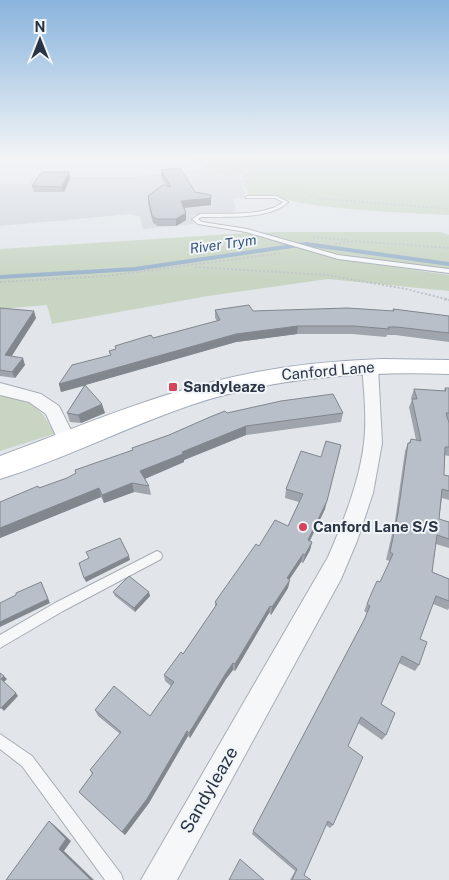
<svg xmlns="http://www.w3.org/2000/svg" width="449" height="880" font-family="'Public Sans',sans-serif">
  <style>
    .built { fill: #d0d5dd }
    .green { fill: #c8d5c3 }
    .lines { fill: none; stroke-linecap: round; stroke-linejoin: round }
    .stream { stroke: #9cb4cc; stroke-width: 4 }
    .service-casing { stroke: #a7adb6; stroke-width: 2 }
    .minor-casing { stroke: #a7adb6; stroke-width: 2 }
    .primary-casing { stroke: #a1aab8; stroke-width: 2 }
    .path-far1 { stroke: #c0c4ca; stroke-width: 2; stroke-dasharray: 2 2; stroke-linecap: butt }
    .path { stroke: #c0c4ca; stroke-width: 2.5; stroke-dasharray: 3 3; stroke-linecap: butt }
    .service { fill: #f5f7f9; fill-rule: evenodd }
    .minor { fill: #f5f7f9; fill-rule: evenodd }
    .primary { fill: #fff; fill-rule: evenodd }
    .wall { fill: #9fa4ad }
    .shaded-wall { fill: #82868d }
    .building { fill: #b9bfc9; stroke: #82868d }
    .poi-dot { fill: #d4445b; stroke: #f2f5f8; stroke-width: 2 }
    .labels { text-anchor: middle; stroke-width: 4; stroke-linejoin: round; paint-order: stroke }
    .far-water-label { font-size: 14px; font-style: italic; fill: #32537a; stroke: #f2f5f8 }
    .street-label { font-size: 15px; fill: #293444; stroke: #f2f5f8 }
    .poi-label { font-size: 15px; font-weight: bold; fill: #293444; stroke: #f2f5f8; text-anchor: start }
    .near-street-label { font-size: 18px; fill: #293444; stroke: #f2f5f8 }
  </style>
  <rect width="100%" height="100%" fill="#e2e6eb"/>
  <path class="built" d="M203 169 219 176 239 174 246 198 233 199 236 209 231 214 194 215 191 217 194 224 143 229 140 217 131 214 0 226V184H27L33 177H133Z"/>
  <g class="green">
    <path d="M178 157H449V215C406 213 364 211 321 206 296 203 274 195 249 196L242 173C224 177 207 177 197 160Z"/>
    <path d="M274 232H441L449 235V270L366 260 315 249 259 233Z"/>
    <path d="M248 233 337 259 449 275V291L328 279 208 296 52 324 47 305 0 309V249Z"/>
    <path d="M0 395C32 403 39 402 54 434L0 451Z"/>
  </g>
  <g class="lines">
    <path class="stream" d="M0 277 135 269 306 244 449 264"/>
    <defs>
      <g id="service">
        <path d="M248 196H276L288 202C270 220 226 216 201 217L198 219 202 222 247 229 338 255 449 269V273L338 259 246 232 198 224 192 219 200 214C222 213 266 217 283 202L275 198H246V197Z"/>
        <path d="M157 551 161 553 162 556 161 559 63 611 0 648V635L55 603Z"/>
        <path d="M0 734 32 756 121 874 123 880H105L22 766 0 749Z"/>
      </g>
      <g id="minor">
        <path d="M370 361 376 362 378 366 382 443 373 493 357 541 341 579 177 880H141L328 557C344 520 359 483 364 443 367 418 364 391 362 366L364 362Z"/>
        <path d="M0 383 41 394 59 406 77 442 75 447 68 449 61 447 46 414 29 402 0 395Z"/>
      </g>
      <path id="primary" d="M382 359 449 360V374C362 371 274 377 191 405 126 427 65 459 0 479V456C71 430 142 399 216 381 271 367 326 361 382 359Z"/>
    </defs>
    <use href="#service" class="service-casing"/>
    <use href="#minor" class="minor-casing"/>
    <use href="#primary" class="primary-casing"/>
    <g class="path-far1">
      <path d="M192 157 236 170 242 173 245 189"/>
      <path d="M284 189 299 190 316 198 449 209"/>
      <path d="M313 237 349 240"/>
      <path d="M335 244 353 241 449 248"/>
      <path d="M195 267 327 275 406 289 449 300"/>
      <path d="M0 282 106 276 282 253"/>
    </g>
    <path class="path" d="M444 299 449 300"/>
    <use href="#service" class="service"/>
    <use href="#minor" class="minor"/>
    <use href="#primary" class="primary"/>
  </g>
  <g class="wall">
    <path d="M161 170 195 192 211 195V205L184 208 186 220 176 226H158L153 223 148 203V196L167 186 161 177Z"/>
    <path d="M69 172 70 178 64 192H34L32 186Z"/>
    <path d="M0 308 36 318 11 356 25 365 15 378 0 376Z"/>
    <path d="M393 309 449 316V342L395 335H387L386 337 352 334H297L236 342 85 385 105 413 81 423 70 422 67 413 84 386 61 392 59 384 110 355 109 351 116 349 115 346 153 338 217 321 215 318V310L253 311H393Z"/>
    <path d="M445 388H449V421H448L449 423V456L444 455V475L449 476V500L442 498 439 519 449 522V548L436 544 432 572 449 579V608L448 610 433 604 420 639 419 665 415 671 399 663 381 704 386 735 382 740 358 723 348 746 333 825 330 828 326 825 304 875 311 880H290L295 871 252 834 253 831 364 620 367 613 364 611 372 592 380 582 390 561 386 560 395 521 405 451 408 443H409L411 439 416 440 409 407 412 400 411 398 414 389 444 391Z"/>
    <path d="M227 413H343L341 422 246 435 184 460V462L145 479 149 486 151 495 134 492 104 503 101 497 0 538V502L67 478 132 450V448L169 435Z"/>
    <path d="M301 451 325 509 310 541 312 542 310 550 303 563 301 562 289 580 288 588 271 615 269 613 235 671 233 670 226 679 190 738 188 736 149 803 125 835 79 792 92 774 90 770 120 734 98 716 95 710 150 716 171 686 165 681 164 675 183 654 215 607V602L259 546 288 526 299 502 285 498 286 489Z"/>
    <path d="M113 592 150 596 135 612 115 596Z"/>
  </g>
  <g class="shaded-wall">
    <path d="M69 172 70 178 64 192 62 187Z"/>
    <path d="M211 198V205L182 208 181 201Z"/>
    <path d="M186 213V220L176 226V219Z"/>
    <path d="M34 311 36 318 8 362 5 355Z"/>
    <path d="M298 326 297 334 236 342 61 392 59 384 236 334Z"/>
    <path d="M23 358 25 365 15 378 12 372Z"/>
    <path d="M102 404 105 413 81 423 78 415Z"/>
    <path d="M246 426V435L184 460V462L142 480 140 471 182 452Z"/>
    <path d="M341 445 325 509 306 548 308 540Z"/>
    <path d="M132 483 134 492 104 503 102 495Z"/>
    <path d="M99 488 101 497 0 538V528Z"/>
    <path d="M312 542 310 550 303 563 305 555Z"/>
    <path d="M303 554 301 562 285 586 287 578Z"/>
    <path d="M129 556 130 560 86 582 84 578Z"/>
    <path d="M290 580 288 588 271 615 272 607Z"/>
    <path d="M41 582 50 603 0 627V622Z"/>
    <path d="M149 592 150 596 135 612 134 608Z"/>
    <path d="M270 606 269 613 235 671V664Z"/>
    <path d="M233 663V670L226 679 190 738 189 733 226 673Z"/>
    <path d="M4 676 7 679 4 682 1 679Z"/>
    <path d="M16 693 18 696 4 711 1 708Z"/>
    <path d="M187 731 188 736 149 803 125 835 122 832Z"/>
    <path d="M49 821 53 824 71 841 64 851 94 880H91L59 849Z"/>
  </g>
  <g class="building">
    <path d="M180 168 195 192 211 195V198L181 201 186 213 176 219H157L152 216 148 196 163 185 171 187 161 170Z"/>
    <path d="M42 172H69L62 187 32 186Z"/>
    <path d="M249 305 253 311 347 308 394 311 393 309 449 316V333L397 327H388L389 329 354 326H298L236 334 59 384 72 365 111 355 109 351 116 349 115 346 151 335 153 338 220 320 215 310Z"/>
    <path d="M0 308 34 311 5 355 23 358 12 372 0 370Z"/>
    <path d="M85 385 102 404 78 415 67 413Z"/>
    <path d="M445 388H449V413H446L449 423V447H445L444 475 449 476V491L442 489 439 519 449 522V539L437 535 432 572 449 579V601L436 596 420 639 427 642 419 665 402 656 381 704 395 713 386 735 361 717 348 746 363 757 333 825 328 821 304 875 311 880H292L297 869 253 831 364 620 370 606 367 604 372 592 377 581 380 582 393 554 390 552 398 513 408 443H410L411 439 421 441 412 399H417L414 389 446 391Z"/>
    <path d="M333 394 343 413 246 426 182 452 183 454 140 471 149 486 132 483 102 495 99 488 0 528V502L38 486 39 488 67 478 76 473 75 470 133 450 132 448 169 435 210 417 225 411 227 413 281 401Z"/>
    <path d="M326 441 341 445 327 501 308 540 312 542 305 555 303 554 287 578 290 580 272 607 270 606 235 664 233 663 226 673 189 733 187 731 147 799 122 832 79 792 93 773 90 770 121 732 95 710 114 686 150 716 174 682 164 675 181 652 183 654 217 604 215 602 256 544 259 546 275 520 288 526 303 494 286 489 301 451 321 457Z"/>
    <path d="M120 538 129 556 84 578 79 563 89 558 86 552Z"/>
    <path d="M129 576 149 592 134 608 113 592Z"/>
    <path d="M41 582 48 599 0 622V603L16 595V593Z"/>
    <path d="M0 673 4 676 1 679 16 693 1 708H0Z"/>
    <path d="M49 821 66 839 59 849 91 880H6Z"/>
    <path d="M240 859 264 880H229Z"/>
  </g>
  <linearGradient id="sky" x2="0" y2="1"><stop stop-color="#89b4dd"/><stop offset="0.56" stop-color="#f2f4f6"/><stop offset="1" stop-color="#f2f4f6" stop-opacity="0"/></linearGradient>
  <rect width="449" height="280" fill="url(#sky)"/>
  <g class="poi-dot">
    <rect x="168" y="382" width="10" height="10" rx="2.5"/>
    <circle cx="303" cy="527" r="5"/>
  </g>
  <g class="labels">
    <g class="far-water-label">
      <text transform="translate(223 244) rotate(-8)" y="5">River Trym</text>
    </g>
    <g class="street-label">
      <text transform="translate(328 371) rotate(-5)" y="5">Canford Lane</text>
    </g>
    <g class="poi-label">
      <text x="183" y="392">Sandyleaze</text>
      <text x="313" y="532">Canford Lane S/S</text>
    </g>
    <g class="near-street-label">
      <text transform="translate(209 790) rotate(-60)" y="6">Sandyleaze</text>
    </g>
  </g>
  <g transform="translate(40 40)" stroke="#f2f5f8" stroke-width="4" paint-order="stroke">
  <path d="M0-4L9 19L0 12L-9 19Z" fill="#293444"/>
  <text y="-8" font-size="14" font-weight="bold" text-anchor="middle" fill="#293444">N</text>
  </g>
</svg>
